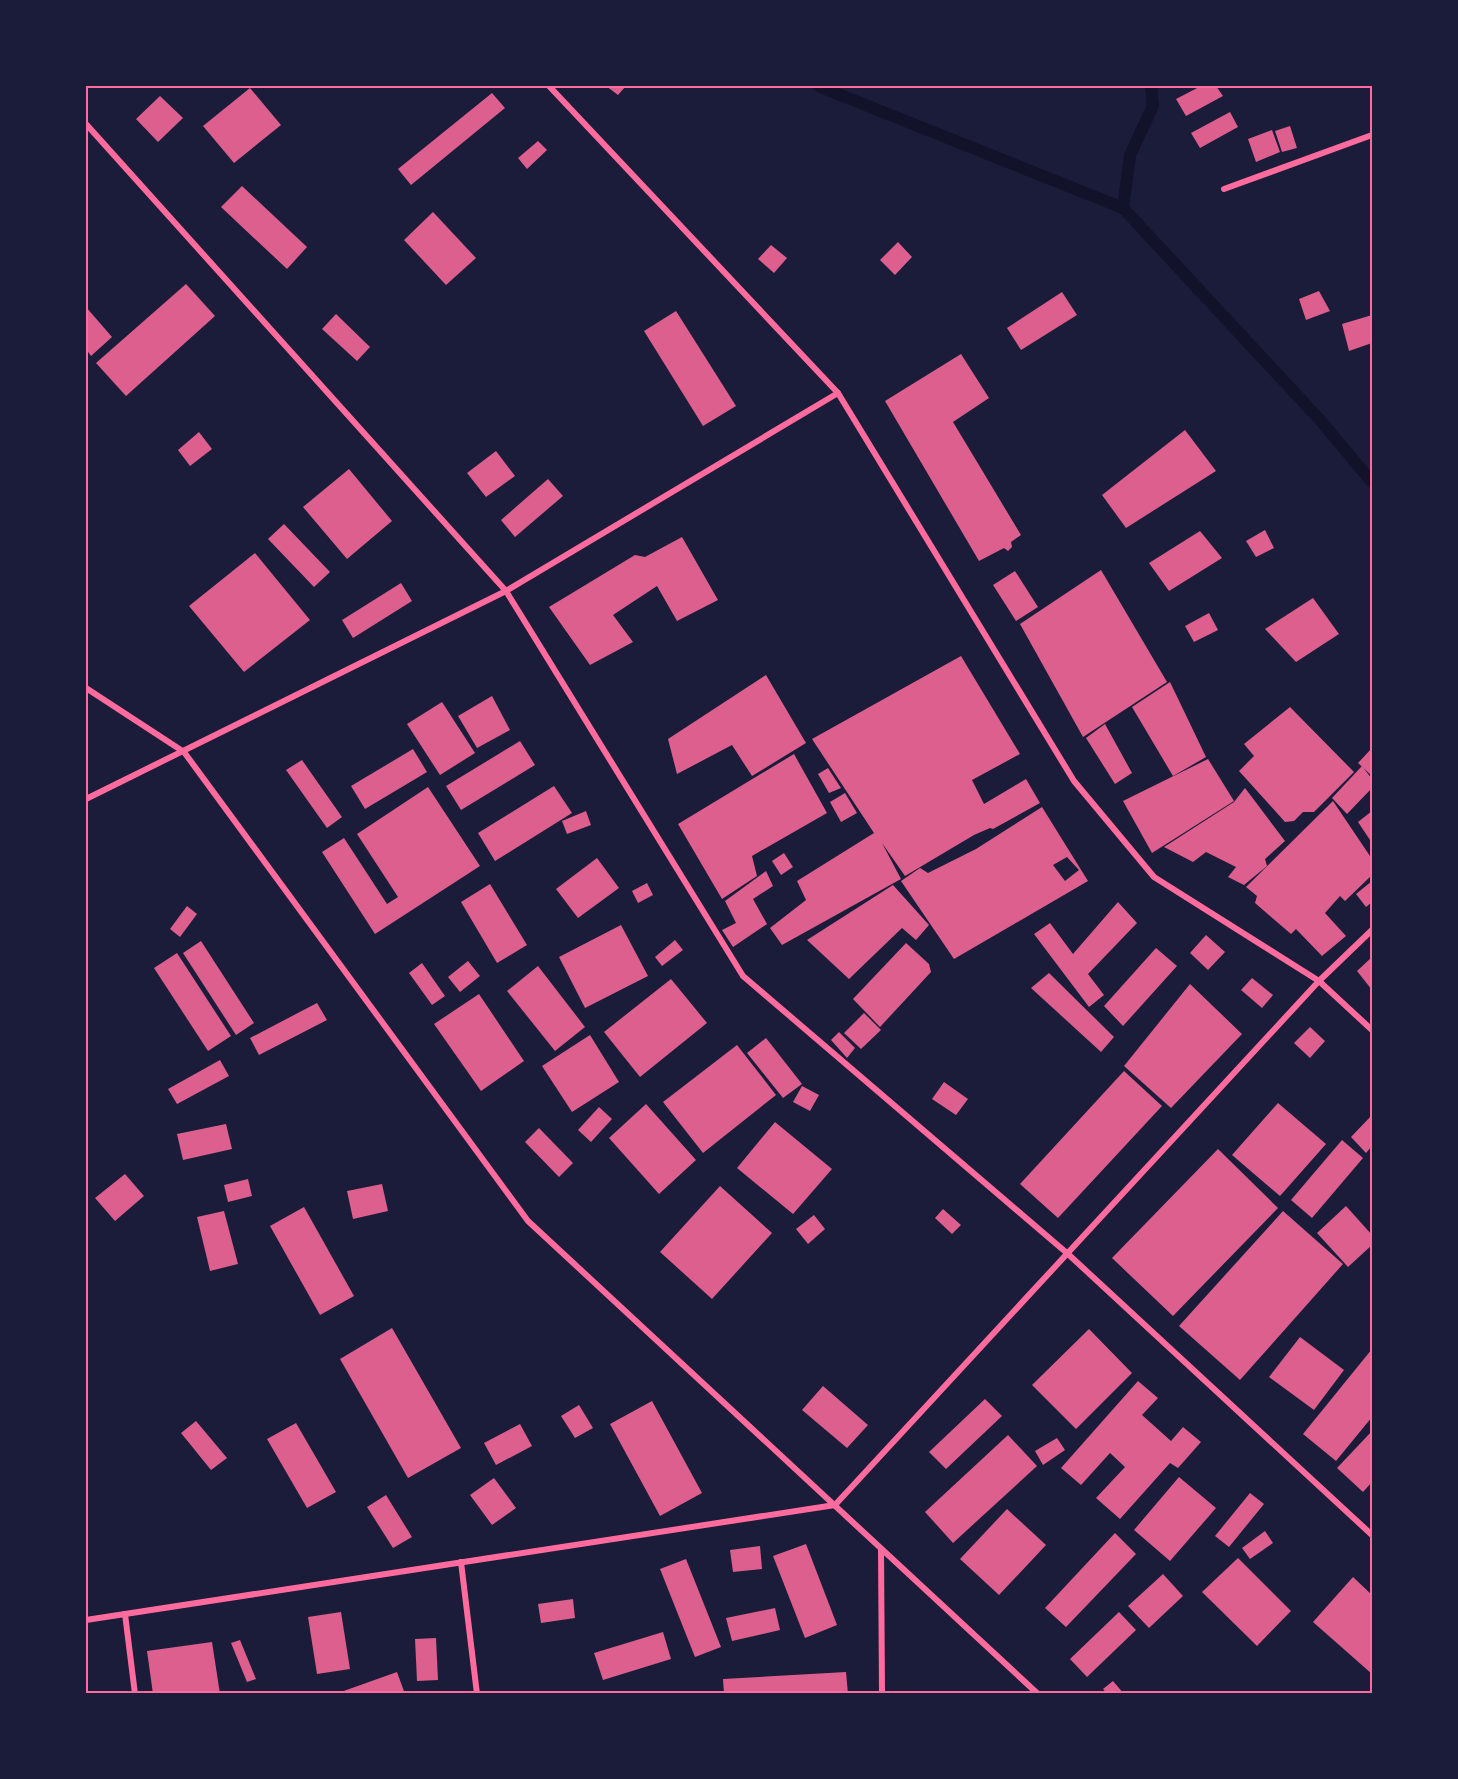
<svg xmlns="http://www.w3.org/2000/svg" width="1458" height="1779" font-family="'Roboto Condensed',sans-serif">
  <style>
    .lines { fill: none; stroke-linecap: round; stroke-linejoin: round }
    .stream { stroke: #12122b; stroke-width: 12 }
    .building { fill: #dd5f8e; fill-rule: evenodd }
    .minor { stroke: #ff6b9d; stroke-width: 6 }
    .neatline { fill: none; stroke: #ff6b9d; stroke-width: 2 }
  </style>
  <rect width="100%" height="100%" fill="#1b1b3a"/>
  <g class="lines">
    <g class="stream">
      <path d="M818 86 1123 208 1320 420 1372 482"/>
      <path d="M1123 208 1130 155 1153 106 1151 86"/>
    </g>
  </g>
  <g class="building">
    <path d="M606 86H626L618 95Z"/>
    <path d="M1201 86H1216L1223 96 1186 116 1176 99Z"/>
    <path d="M250 88 281 125 234 163 203 126Z"/>
    <path d="M492 93 505 108 411 185 398 169Z"/>
    <path d="M160 96 183 118 158 142 136 119Z"/>
    <path d="M1230 112 1238 127 1200 148 1191 133Z"/>
    <path d="M1290 126 1297 148 1282 152 1275 131Z"/>
    <path d="M1272 130 1280 152 1256 162 1248 139Z"/>
    <path d="M538 141 547 150 527 169 518 158Z"/>
    <path d="M242 186 307 247 287 269 221 207Z"/>
    <path d="M433 212 476 258 446 285 404 240Z"/>
    <path d="M898 242 912 257 895 275 880 260Z"/>
    <path d="M771 245 787 258 774 273 758 259Z"/>
    <path d="M186 284 215 316 126 396 96 363Z"/>
    <path d="M1319 291 1330 311 1306 320 1299 299Z"/>
    <path d="M1062 292 1077 315 1021 350 1007 328Z"/>
    <path d="M86 307 112 337 91 356 86 349Z"/>
    <path d="M676 311 736 406 703 426 644 331Z"/>
    <path d="M336 314 370 347 357 361 322 329Z"/>
    <path d="M1372 315V343L1349 351 1342 324Z"/>
    <path d="M961 354 989 398 953 422 1021 535 1011 542 1012 547 1008 551 1004 548 979 561 885 401Z"/>
    <path d="M1185 430 1216 471 1126 528 1102 495Z"/>
    <path d="M199 432 212 449 190 466 178 450Z"/>
    <path d="M496 451 515 476 486 497 467 473Z"/>
    <path d="M349 469 392 521 347 559 303 507Z"/>
    <path d="M548 479 563 496 515 537 501 520Z"/>
    <path d="M284 524 330 572 314 587 268 539Z"/>
    <path d="M1265 530 1274 548 1256 557 1246 541Z"/>
    <path d="M1200 531 1222 558 1169 591 1149 563Z"/>
    <path d="M682 537 718 600 677 621 657 586 613 615 633 642 590 665 549 607 635 555 645 557Z"/>
    <path d="M255 553 310 620 244 672 189 606Z"/>
    <path d="M1101 570 1167 682 1083 737 1020 624Z"/>
    <path d="M1015 571 1038 607 1016 621 993 585Z"/>
    <path d="M401 583 412 601 353 638 342 620Z"/>
    <path d="M1313 598 1339 634 1296 662 1265 629Z"/>
    <path d="M1209 613 1218 630 1194 642 1185 626Z"/>
    <path d="M961 656 1020 754 972 780 984 804 1026 779 1040 803 993 829 990 828 974 835 905 876 882 843 901 879 782 945 770 928 806 900 797 881 874 833 812 739Z"/>
    <path d="M766 675 806 743 752 776 732 745 677 774 668 739Z"/>
    <path d="M1170 682 1206 757 1173 776 1132 707Z"/>
    <path d="M492 696 510 730 477 748 458 716Z"/>
    <path d="M442 702 475 753 440 775 407 724Z"/>
    <path d="M1290 707 1354 772 1314 812H1303L1294 821 1285 822 1239 771 1254 756 1244 744Z"/>
    <path d="M1105 724 1132 773 1115 784 1086 738Z"/>
    <path d="M520 741 535 765 461 810 446 786Z"/>
    <path d="M1372 748V776L1358 763Z"/>
    <path d="M413 749 427 772 365 809 351 786Z"/>
    <path d="M794 754 827 813 752 856 757 876 722 899 678 824Z"/>
    <path d="M1208 759 1234 801 1152 853 1123 801Z"/>
    <path d="M302 760 342 817 327 828 286 770Z"/>
    <path d="M1362 766 1372 779V788L1347 814 1332 798Z"/>
    <path d="M828 768 841 788 829 793 818 774Z"/>
    <path d="M554 786 572 813 495 861 478 833Z"/>
    <path d="M428 787 480 866 375 934 322 852 344 838 387 904 398 897 357 834Z"/>
    <path d="M1245 788 1285 841 1265 859 1267 866 1244 885 1228 877 1236 867 1206 852 1193 862 1164 847 1234 802Z"/>
    <path d="M845 793 857 813 841 822 830 802Z"/>
    <path d="M1333 801 1372 859V875L1345 901 1340 896 1325 913 1346 936 1322 956 1296 929 1291 934 1255 903 1257 896 1246 887Z"/>
    <path d="M1042 807 1088 881 954 959 901 881 920 868 928 873 976 849ZM1067 857 1079 870 1065 881 1053 865Z"/>
    <path d="M586 811 591 825 567 834 562 821Z"/>
    <path d="M1372 811V843L1358 822Z"/>
    <path d="M784 853 793 867 781 875 772 861Z"/>
    <path d="M597 858 619 888 578 918 556 889Z"/>
    <path d="M766 871 773 886 753 899 767 924 733 947 722 930 736 923 725 901Z"/>
    <path d="M1372 881V902L1366 907 1356 894Z"/>
    <path d="M647 883 653 895 638 903 632 891Z"/>
    <path d="M490 884 527 945 497 963 461 902Z"/>
    <path d="M893 885 929 925 916 940 902 928 849 979 807 940Z"/>
    <path d="M1118 902 1137 923 1088 974 1104 995 1089 1007 1034 934 1050 923 1073 954Z"/>
    <path d="M187 906 197 914 180 937 170 929Z"/>
    <path d="M621 925 648 976 585 1008 559 957Z"/>
    <path d="M1206 935 1225 952 1208 970 1190 953Z"/>
    <path d="M675 940 683 950 662 966 655 957Z"/>
    <path d="M201 941 254 1023 236 1035 183 953Z"/>
    <path d="M906 943 929 964 931 972 880 1027 853 999Z"/>
    <path d="M1156 948 1177 966 1123 1026 1104 1006Z"/>
    <path d="M177 953 231 1036 208 1051 154 968Z"/>
    <path d="M1372 957V990L1357 971Z"/>
    <path d="M468 961 480 976 460 992 448 977Z"/>
    <path d="M422 963 445 996 432 1005 409 973Z"/>
    <path d="M538 966 585 1027 555 1051 507 991Z"/>
    <path d="M1049 973 1114 1037 1101 1052 1031 988Z"/>
    <path d="M1252 978 1273 995 1262 1008 1241 990Z"/>
    <path d="M671 979 707 1023 640 1077 604 1032Z"/>
    <path d="M1190 984 1242 1034 1171 1108 1124 1066Z"/>
    <path d="M479 994 524 1061 481 1091 434 1024Z"/>
    <path d="M317 1003 327 1020 259 1055 250 1038Z"/>
    <path d="M864 1013 881 1030 861 1049 844 1033Z"/>
    <path d="M1310 1027 1325 1041 1310 1058 1294 1043Z"/>
    <path d="M839 1032 855 1048 847 1058 831 1040Z"/>
    <path d="M590 1035 619 1082 572 1112 542 1066Z"/>
    <path d="M766 1038 802 1084 783 1098 747 1053Z"/>
    <path d="M737 1045 776 1095 703 1153 663 1102Z"/>
    <path d="M220 1060 229 1076 177 1104 168 1089Z"/>
    <path d="M1124 1071 1162 1106 1058 1218 1020 1184Z"/>
    <path d="M944 1082 968 1099 956 1115 932 1099Z"/>
    <path d="M802 1086 819 1095 810 1111 793 1102Z"/>
    <path d="M1278 1103 1326 1144 1280 1196 1232 1155Z"/>
    <path d="M646 1104 696 1160 659 1194 609 1138Z"/>
    <path d="M599 1107 612 1119 591 1142 578 1130Z"/>
    <path d="M1372 1115V1146L1366 1153 1351 1137Z"/>
    <path d="M775 1122 832 1169 793 1214 737 1168Z"/>
    <path d="M226 1124 232 1149 183 1160 177 1134Z"/>
    <path d="M539 1128 573 1163 559 1177 525 1142Z"/>
    <path d="M1342 1140 1363 1158 1312 1218 1291 1200Z"/>
    <path d="M1218 1149 1278 1208 1173 1316 1112 1258Z"/>
    <path d="M125 1174 144 1196 115 1221 95 1198Z"/>
    <path d="M248 1179 252 1196 228 1202 224 1185Z"/>
    <path d="M382 1184 388 1211 353 1219 347 1191Z"/>
    <path d="M720 1186 772 1233 712 1299 660 1252Z"/>
    <path d="M1346 1206 1372 1235V1245L1348 1267 1317 1233Z"/>
    <path d="M304 1207 354 1296 320 1315 270 1226Z"/>
    <path d="M943 1209 961 1225 952 1234 935 1218Z"/>
    <path d="M224 1211 238 1264 210 1271 197 1217Z"/>
    <path d="M1283 1211 1343 1264 1240 1380 1179 1326Z"/>
    <path d="M814 1215 825 1229 808 1244 796 1229Z"/>
    <path d="M392 1328 461 1448 408 1478 340 1359Z"/>
    <path d="M1089 1329 1132 1373 1076 1429 1032 1385Z"/>
    <path d="M1300 1337 1344 1370 1314 1410 1269 1377Z"/>
    <path d="M1372 1349V1417L1336 1461 1303 1434Z"/>
    <path d="M1138 1381 1158 1398 1142 1415 1171 1441 1183 1427 1201 1442 1178 1468 1170 1463 1120 1519 1096 1498 1125 1467 1110 1453 1081 1485 1061 1468Z"/>
    <path d="M823 1386 868 1425 847 1448 802 1410Z"/>
    <path d="M985 1399 1002 1416 946 1469 929 1452Z"/>
    <path d="M652 1401 702 1493 660 1516 610 1424Z"/>
    <path d="M579 1405 593 1428 575 1438 561 1416Z"/>
    <path d="M196 1421 227 1458 211 1470 181 1433Z"/>
    <path d="M296 1423 336 1492 307 1508 267 1439Z"/>
    <path d="M520 1424 532 1446 496 1465 484 1443Z"/>
    <path d="M1372 1431V1482L1363 1492 1337 1468Z"/>
    <path d="M1008 1435 1037 1466 953 1543 925 1512Z"/>
    <path d="M1057 1438 1065 1450 1043 1465 1035 1451Z"/>
    <path d="M1179 1477 1216 1508 1170 1561 1134 1530Z"/>
    <path d="M494 1478 516 1508 492 1525 470 1495Z"/>
    <path d="M1250 1493 1264 1504 1229 1547 1215 1536Z"/>
    <path d="M386 1495 412 1537 393 1548 367 1507Z"/>
    <path d="M1007 1509 1046 1545 999 1595 960 1559Z"/>
    <path d="M1265 1531 1273 1543 1250 1559 1242 1548Z"/>
    <path d="M1115 1533 1136 1554 1066 1627 1045 1608Z"/>
    <path d="M806 1544 837 1625 805 1638 773 1556Z"/>
    <path d="M760 1546 762 1569 733 1572 730 1550Z"/>
    <path d="M1238 1558 1291 1611 1257 1646 1202 1592Z"/>
    <path d="M686 1559 721 1647 695 1657 660 1569Z"/>
    <path d="M1163 1574 1183 1596 1149 1628 1128 1606Z"/>
    <path d="M1353 1577 1372 1595V1674L1313 1622Z"/>
    <path d="M573 1599 575 1618 541 1623 538 1604Z"/>
    <path d="M775 1608 780 1630 732 1641 726 1618Z"/>
    <path d="M341 1612 350 1669 317 1674 308 1617Z"/>
    <path d="M1119 1612 1136 1630 1087 1677 1070 1659Z"/>
    <path d="M663 1632 671 1659 603 1680 594 1653Z"/>
    <path d="M436 1638 438 1680 417 1681 415 1639Z"/>
    <path d="M240 1640 256 1679 247 1682 231 1643Z"/>
    <path d="M212 1642 220 1694H153L147 1651Z"/>
    <path d="M397 1672 405 1694H338V1693Z"/>
    <path d="M846 1672 848 1694H724L723 1679Z"/>
    <path d="M1113 1681 1124 1694H1107L1103 1689Z"/>
  </g>
  <g class="lines">
    <g class="minor">
      <path d="M549 86 838 393 1074 781 1154 877 1319 981 1372 1030"/>
      <path d="M86 124 506 591 743 976 1068 1254 1372 1535"/>
      <path d="M1224 189 1372 135"/>
      <path d="M86 688 184 752 528 1221 1038 1694"/>
      <path d="M86 799 506 591 838 393"/>
      <path d="M881 1549 882 1694"/>
      <path d="M461 1562 477 1694"/>
      <path d="M125 1614 135 1694"/>
      <path d="M86 1620 835 1505 1319 981 1372 930"/>
    </g>
  </g>
  <rect width="1458" height="1779" fill="none" stroke="#1b1b3a" stroke-width="174"/>
  <rect x="87" y="87" width="1284" height="1605" class="neatline"/>
</svg>
